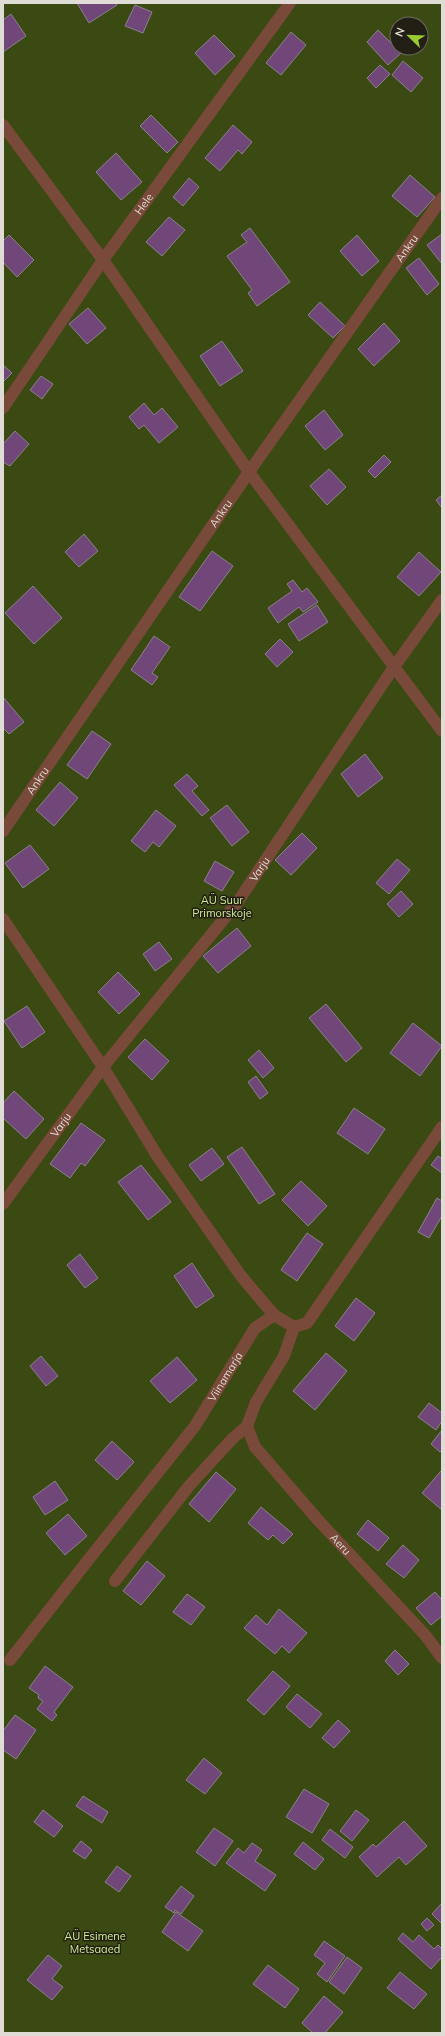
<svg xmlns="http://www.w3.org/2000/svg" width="445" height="2036" font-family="Mulish,sans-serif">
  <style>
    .green { fill: #3b4a13; fill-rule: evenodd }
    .building { fill: #71477a; stroke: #8a818c }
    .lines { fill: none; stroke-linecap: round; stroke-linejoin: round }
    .minor { stroke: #794a39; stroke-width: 12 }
    .labels { text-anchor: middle; stroke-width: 3; stroke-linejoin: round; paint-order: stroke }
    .street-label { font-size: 11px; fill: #dedcd5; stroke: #221f14 }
    .park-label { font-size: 11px; fill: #d0ef91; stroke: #221f14 }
  </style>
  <rect width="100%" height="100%" fill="#2c281d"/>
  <path class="green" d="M3 3H442V2033H3ZM397 24H421V48H397Z"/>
  <g class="building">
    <path d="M77 3H116L117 5 89 23Z"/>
    <path d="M135 5 152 12 143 33 125 26Z"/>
    <path d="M11 14 26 36 3 52V20Z"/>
    <path d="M378 30 401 53 388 65 367 42Z"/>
    <path d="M291 32 306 45 281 75 266 63Z"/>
    <path d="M214 35 235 56 215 75 195 53Z"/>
    <path d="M403 61 423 78 411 92 392 75Z"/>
    <path d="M380 65 390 74 376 88 367 78Z"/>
    <path d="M151 115 178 142 167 153 140 126Z"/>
    <path d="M233 125 252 142 242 154 238 150 220 171 205 158Z"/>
    <path d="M116 153 142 182 121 200 96 172Z"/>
    <path d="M410 175 435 197 417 217 392 196Z"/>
    <path d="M189 178 199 187 183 206 173 197Z"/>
    <path d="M169 217 185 230 162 256 146 242Z"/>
    <path d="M250 228 290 282 257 306 248 293 252 290 227 256 247 242 241 235Z"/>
    <path d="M442 234V264L427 245Z"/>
    <path d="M9 235 34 260 17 277 3 262V241Z"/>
    <path d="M357 235 379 261 362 276 340 251Z"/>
    <path d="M419 258 439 284 427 295 406 268Z"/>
    <path d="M320 302 345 326 333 338 308 315Z"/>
    <path d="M88 308 106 328 87 344 69 324Z"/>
    <path d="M384 323 400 341 374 366 358 349Z"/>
    <path d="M222 341 243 371 220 386 200 356Z"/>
    <path d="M3 365 12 373 3 382Z"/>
    <path d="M41 376 53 384 42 399 30 390Z"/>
    <path d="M144 403 154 415 162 408 178 427 159 443 144 425 139 429 129 417Z"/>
    <path d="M324 410 343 435 325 450 305 426Z"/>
    <path d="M15 431 29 444 10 466 3 462V444Z"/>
    <path d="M384 455 391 462 375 478 368 471Z"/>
    <path d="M329 469 346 487 327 505 310 486Z"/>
    <path d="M442 495V508L436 500Z"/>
    <path d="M84 534 98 551 79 567 65 552Z"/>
    <path d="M212 551 233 566 200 611 179 597Z"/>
    <path d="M419 552 441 572 419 596 397 577Z"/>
    <path d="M293 580 302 592 307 588 318 602 303 612 299 607 278 623 268 608 292 591 287 584Z"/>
    <path d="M33 586 62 618 34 644 5 613Z"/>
    <path d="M317 605 328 622 299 641 288 624Z"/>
    <path d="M154 636 170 647 152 673 158 677 152 685 131 670Z"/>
    <path d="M280 639 293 652 277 667 265 654Z"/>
    <path d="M3 697 24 722 9 734 3 728Z"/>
    <path d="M92 731 111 744 87 779 67 765Z"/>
    <path d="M365 754 383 778 358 797 341 774Z"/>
    <path d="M187 774 198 786 192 791 209 810 202 816 174 785Z"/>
    <path d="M60 782 78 798 54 826 36 810Z"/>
    <path d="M227 805 249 832 232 846 210 818Z"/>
    <path d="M156 810 176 826 159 847 153 842 145 852 131 841Z"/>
    <path d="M302 833 317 848 291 875 275 860Z"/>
    <path d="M30 845 49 869 23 888 5 863Z"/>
    <path d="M397 859 410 870 389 894 376 883Z"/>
    <path d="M215 861 234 872 222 891 204 881Z"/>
    <path d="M401 891 413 904 399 917 387 904Z"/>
    <path d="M237 928 251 946 218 973 203 956Z"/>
    <path d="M159 942 172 959 155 971 143 954Z"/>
    <path d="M118 972 140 994 119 1014 98 992Z"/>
    <path d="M326 1004 362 1048 346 1062 309 1018Z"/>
    <path d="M27 1006 45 1032 22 1048 4 1021Z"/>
    <path d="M413 1023 442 1046 420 1076 390 1053Z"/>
    <path d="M145 1039 169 1061 152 1080 128 1057Z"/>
    <path d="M259 1050 274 1068 263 1078 248 1060Z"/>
    <path d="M256 1076 268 1093 260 1099 248 1082Z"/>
    <path d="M14 1091 44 1119 26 1139 3 1118V1103Z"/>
    <path d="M354 1108 385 1129 368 1154 337 1133Z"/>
    <path d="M81 1123 105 1140 85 1166 81 1163 70 1178 50 1164Z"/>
    <path d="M242 1147 275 1194 259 1204 227 1157Z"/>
    <path d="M212 1148 224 1164 201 1181 189 1165Z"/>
    <path d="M438 1156 442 1159V1173L431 1165Z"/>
    <path d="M141 1165 171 1202 148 1220 118 1182Z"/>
    <path d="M301 1181 327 1206 308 1226 282 1200Z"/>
    <path d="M437 1198 442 1201V1216L429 1238 418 1232Z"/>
    <path d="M307 1233 323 1244 297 1281 281 1270Z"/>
    <path d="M80 1254 98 1278 85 1288 67 1265Z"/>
    <path d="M192 1263 214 1296 196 1308 174 1276Z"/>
    <path d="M356 1298 375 1313 354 1341 335 1326Z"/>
    <path d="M326 1353 347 1371 315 1410 293 1391Z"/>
    <path d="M41 1356 58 1376 46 1386 30 1366Z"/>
    <path d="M177 1357 197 1380 170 1403 150 1381Z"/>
    <path d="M429 1403 442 1413V1421L436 1430 418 1417Z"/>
    <path d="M442 1430V1450L440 1452 431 1444Z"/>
    <path d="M112 1441 134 1462 117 1480 95 1460Z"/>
    <path d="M441 1471H442V1510L422 1493Z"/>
    <path d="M216 1472 236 1489 209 1522 189 1504Z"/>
    <path d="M55 1481 68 1500 45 1515 33 1497Z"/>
    <path d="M261 1507 293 1534 283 1544 273 1535 268 1540 248 1523Z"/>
    <path d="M68 1514 87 1536 65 1555 46 1533Z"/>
    <path d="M368 1520 389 1538 378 1551 357 1534Z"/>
    <path d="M403 1545 419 1560 404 1578 386 1564Z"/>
    <path d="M147 1561 165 1576 141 1605 123 1591Z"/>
    <path d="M435 1592 442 1600V1616L431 1625 416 1608Z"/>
    <path d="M187 1594 205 1607 191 1625 173 1612Z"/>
    <path d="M279 1609 307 1633 289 1653 282 1646 275 1654 244 1628 256 1615 267 1625Z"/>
    <path d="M395 1650 409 1664 398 1675 385 1661Z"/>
    <path d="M45 1666 73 1687 54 1712 57 1715 52 1721 37 1709 43 1701 38 1698 39 1695 29 1688Z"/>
    <path d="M273 1671 290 1686 264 1715 247 1700Z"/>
    <path d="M297 1694 322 1714 310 1728 286 1707Z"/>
    <path d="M15 1715 36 1730 16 1759 3 1750V1731Z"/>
    <path d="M338 1720 350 1731 334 1748 322 1738Z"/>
    <path d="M204 1758 222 1773 205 1794 186 1780Z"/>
    <path d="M304 1789 329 1804 312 1833 286 1817Z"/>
    <path d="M83 1796 108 1812 102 1823 76 1806Z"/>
    <path d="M43 1810 63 1826 54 1837 34 1822Z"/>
    <path d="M356 1810 369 1820 352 1841 340 1831Z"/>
    <path d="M404 1821 427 1846 406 1865 399 1857 377 1877 359 1857 373 1844 376 1847Z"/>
    <path d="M214 1828 233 1841 215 1866 196 1852Z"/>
    <path d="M330 1829 353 1847 345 1858 322 1840Z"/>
    <path d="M81 1841 92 1850 85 1859 73 1851Z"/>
    <path d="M303 1842 324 1859 315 1870 294 1854Z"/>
    <path d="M252 1843 262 1850 255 1861 276 1875 265 1891 226 1863 238 1848 244 1853Z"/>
    <path d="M117 1866 131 1876 119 1892 105 1882Z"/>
    <path d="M181 1886 194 1896 181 1914 175 1910 174 1913 165 1907Z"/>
    <path d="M442 1903V1924L432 1914Z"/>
    <path d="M176 1912 203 1931 188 1951 162 1932Z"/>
    <path d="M427 1918 434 1925 427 1931 421 1924Z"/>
    <path d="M403 1933 413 1942 419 1935 434 1949 438 1945 442 1949V1957L431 1969 398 1939Z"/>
    <path d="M324 1941 345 1956 327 1982 317 1974 325 1963 314 1955Z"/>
    <path d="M48 1955 62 1966 52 1979 63 1987 52 2000 27 1980Z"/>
    <path d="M347 1957 362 1968 344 1994 329 1982Z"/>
    <path d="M268 1965 299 1989 285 2008 253 1984Z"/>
    <path d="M400 1972 427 1994 414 2009 387 1988Z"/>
    <path d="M324 1996 343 2012 325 2033H313L302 2023Z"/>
  </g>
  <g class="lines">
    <g class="minor">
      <path d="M3 125 103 260 249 472 442 731"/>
      <path id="s1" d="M3 408 103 260 290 3"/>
      <path id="s2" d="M3 831 249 472 442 198"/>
      <path d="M3 919 103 1067 158 1157 241 1276 274 1315"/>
      <path id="s3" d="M3 1204 103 1067 237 903 394 667 442 600"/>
      <path id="s4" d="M247 1426 255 1447 318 1520 426 1636 442 1658"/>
      <path d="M115 1581 189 1486 232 1439 247 1426 256 1402 284 1356 294 1327"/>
      <path id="s5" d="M10 1660 89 1559 195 1426 255 1328 274 1315 294 1327 307 1323 442 1127"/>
    </g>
  </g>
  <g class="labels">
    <g class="street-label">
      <text dy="4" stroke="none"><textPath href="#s1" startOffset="248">Hele</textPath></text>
      <text dy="4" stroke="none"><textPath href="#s2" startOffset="709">Ankru</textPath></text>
      <text dy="4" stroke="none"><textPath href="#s2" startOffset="385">Ankru</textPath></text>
      <text dy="4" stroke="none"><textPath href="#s2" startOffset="61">Ankru</textPath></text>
      <text dy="4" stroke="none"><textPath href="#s3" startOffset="422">Varju</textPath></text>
      <text dy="4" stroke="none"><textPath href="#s3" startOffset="98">Varju</textPath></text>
      <text dy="4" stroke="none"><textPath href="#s5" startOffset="356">Viinamarja</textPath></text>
      <text dy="4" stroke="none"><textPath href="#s4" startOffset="152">Aeru</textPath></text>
    </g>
    <g class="park-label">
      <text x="222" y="904">AÜ Suur<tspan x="222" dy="13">Primorskoje</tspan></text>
      <text x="95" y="1940">AÜ Esimene<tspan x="95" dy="13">Metsaaed</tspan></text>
    </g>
  </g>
  <rect width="445" height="2036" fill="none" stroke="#dedcd5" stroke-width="8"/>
  <g transform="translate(409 36) rotate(293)"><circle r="19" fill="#221f14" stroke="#6d6b61"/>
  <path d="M0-3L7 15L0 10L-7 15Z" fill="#9bcb33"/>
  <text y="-6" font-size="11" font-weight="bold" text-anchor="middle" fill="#dedcd5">N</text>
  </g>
</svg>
